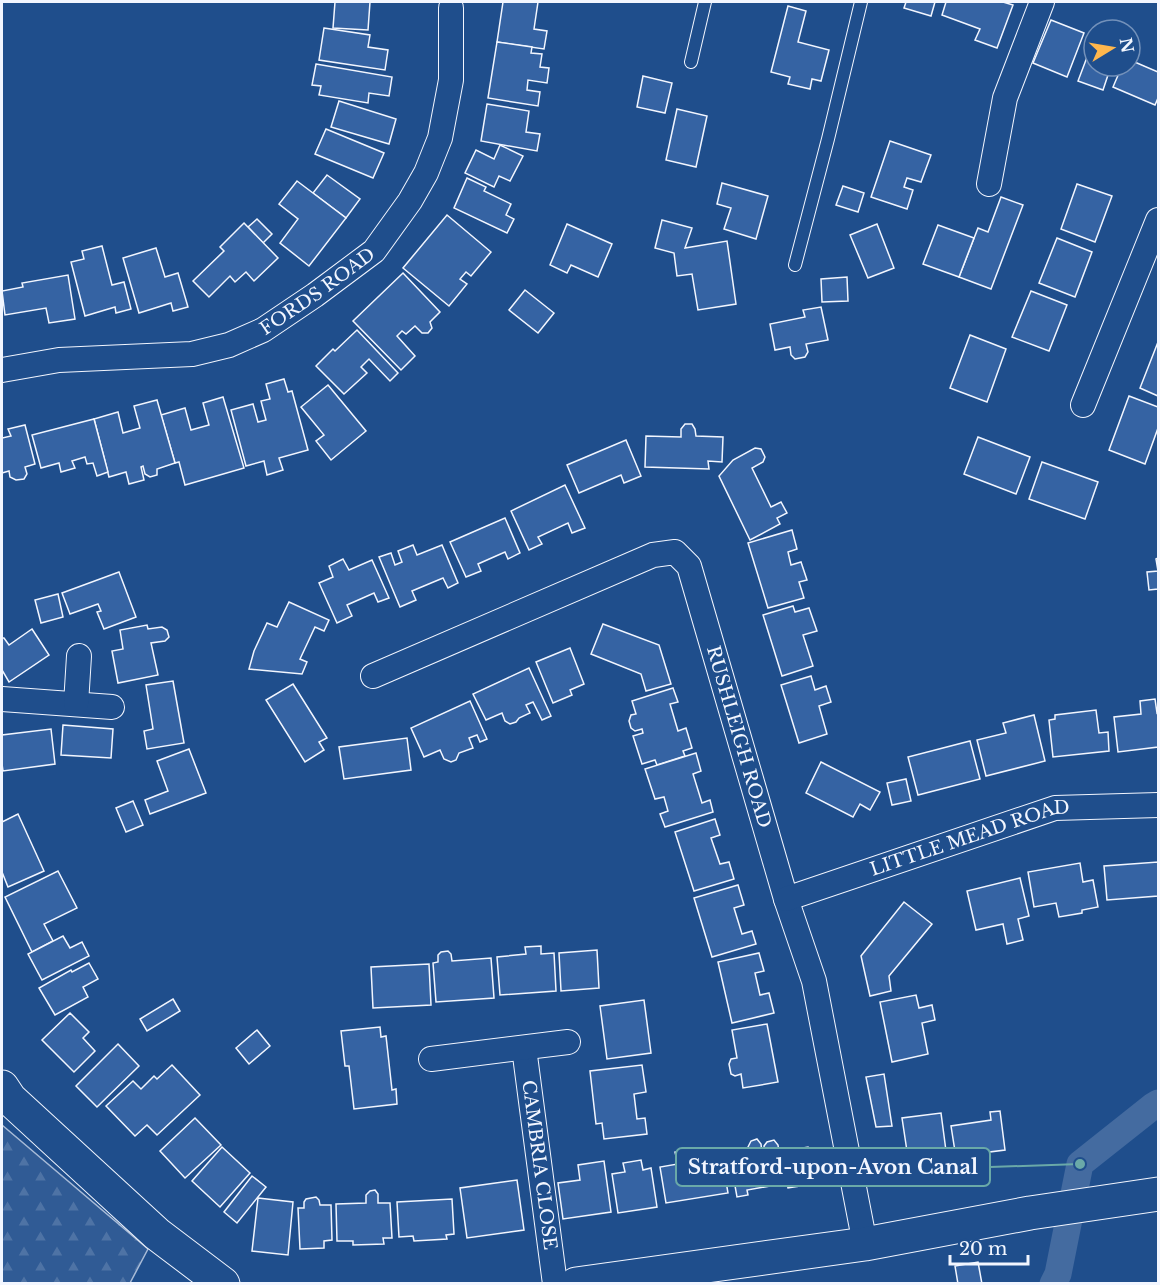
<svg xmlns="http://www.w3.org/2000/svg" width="1160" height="1285" font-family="'Libre Baskerville',serif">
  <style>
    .forest { fill: url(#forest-firs); stroke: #a8bbd7; stroke-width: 1.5 }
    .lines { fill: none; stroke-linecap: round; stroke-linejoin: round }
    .canal { stroke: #446ba0; stroke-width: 27 }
    .building { fill: #3563a3; stroke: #f2f6ff; stroke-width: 1.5 }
    .lane-casing { stroke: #f2f6ff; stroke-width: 14 }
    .street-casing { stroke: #f2f6ff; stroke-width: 26 }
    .secondary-casing { stroke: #f2f6ff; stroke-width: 35 }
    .lane { stroke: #1f4e8c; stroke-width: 12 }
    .street { stroke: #1f4e8c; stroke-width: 24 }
    .secondary { stroke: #1f4e8c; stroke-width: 33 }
    .labels { text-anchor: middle; stroke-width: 4.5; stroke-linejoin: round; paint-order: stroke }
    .street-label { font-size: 18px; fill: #f2f6ff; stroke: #1f4e8c }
    .leader { fill: none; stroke: #6aa9a8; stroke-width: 2 }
    .callout-dot { fill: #6aa9a8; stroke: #1f4e8c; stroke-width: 2 }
    .callout { fill: #1f4e8c; stroke: #6aa9a8; stroke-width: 2 }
    .callout-label { font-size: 20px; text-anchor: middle; font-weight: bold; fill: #f2f6ff }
  </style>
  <defs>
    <pattern id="forest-firs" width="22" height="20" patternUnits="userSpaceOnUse" patternTransform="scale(1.5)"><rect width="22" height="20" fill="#305b95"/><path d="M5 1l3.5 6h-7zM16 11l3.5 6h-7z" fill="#4e73a5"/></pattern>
  </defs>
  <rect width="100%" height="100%" fill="#1f4e8c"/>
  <path class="forest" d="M2 1125 148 1249 130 1283H2Z"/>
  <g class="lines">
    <path class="canal" d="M1053 1284 1058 1274 1080 1164 1153 1106 1158 1103"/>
  </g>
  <g class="building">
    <path d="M335 2H370L368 30 333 28Z"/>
    <path d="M503 2H538L534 29 547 31 544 49 497 42Z"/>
    <path d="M903 2H935L931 16 904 8 906 2Z"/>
    <path d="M946 2H1003L1013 5 997 48 975 40 980 29 942 15Z"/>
    <path d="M788 6 806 11 798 42 829 50 821 81 812 79 810 89 788 84 790 77 771 72Z"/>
    <path d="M1051 20 1084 33 1067 77 1033 63Z"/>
    <path d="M324 28 370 35 368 47 388 50 385 70 319 60Z"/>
    <path d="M497 42 532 47 531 53 542 54 540 67 549 68 547 83 528 80 527 90 540 92 538 106 488 98Z"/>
    <path d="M1092 44H1094V66H1111L1103 90 1078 81Z"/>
    <path d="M1130 60 1158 72V98L1155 105 1113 87 1122 66H1130Z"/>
    <path d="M316 64 392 77 389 96 369 93 368 103 319 95 321 86 312 85Z"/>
    <path d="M643 76 672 83 665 113 637 107Z"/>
    <path d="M339 101 396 119 389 144 331 127Z"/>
    <path d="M487 104 529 111 526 132 540 134 537 151 481 141Z"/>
    <path d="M677 109 707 116 696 167 666 160Z"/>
    <path d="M326 129 384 153 373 178 315 154Z"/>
    <path d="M890 141 931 155 921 182 907 178 904 187 913 190 907 209 871 197Z"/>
    <path d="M500 145 523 156 510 181 499 176 494 187 465 173 476 150 494 159Z"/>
    <path d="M327 175 360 199 346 218 313 193Z"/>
    <path d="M467 178 486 187 484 191 511 204 506 215 514 219 507 233 454 208Z"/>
    <path d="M297 181 346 218 309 266 280 243 298 219 279 204Z"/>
    <path d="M722 183 768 196 756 239 724 229 731 208 717 204Z"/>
    <path d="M1077 184 1112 196 1095 242 1061 229Z"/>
    <path d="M843 186 864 193 858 212 836 205Z"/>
    <path d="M1001 197 1023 205 991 289 959 277 978 228 988 232Z"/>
    <path d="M447 215 491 252 471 276 466 272 460 279 467 284 449 306 403 268Z"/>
    <path d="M257 219 272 234 263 243 248 227Z"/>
    <path d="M662 220 692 228 685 248 727 241 736 304 698 310 692 274 677 276 674 253 655 248Z"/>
    <path d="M244 223 278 258 254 281 246 272 235 282 230 276 209 297 193 281 224 251 220 247Z"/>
    <path d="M567 224 612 244 598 277 571 265 567 273 550 265Z"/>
    <path d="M877 224 894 268 868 278 850 235Z"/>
    <path d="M938 225 974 238 959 277 923 264Z"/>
    <path d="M1057 238 1092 252 1075 297 1039 283Z"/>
    <path d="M102 246 112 285 124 282 131 309 116 313 115 307 85 316 71 262 84 259 82 251Z"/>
    <path d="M156 248 165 277 178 273 188 307 173 311 171 303 139 313 123 258Z"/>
    <path d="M403 273 440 312 430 322 432 328 428 333H422L415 326 406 334 402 331 397 336 415 356 401 370 353 321Z"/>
    <path d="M68 275 75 319 49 323 46 308 5 315 2 291 23 287 22 283Z"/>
    <path d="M847 277 848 301 822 302 821 279Z"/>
    <path d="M525 290 554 313 538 333 509 310Z"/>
    <path d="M1031 291 1067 305 1049 351 1012 337Z"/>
    <path d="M821 307 828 340 806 344 808 352 805 357 795 359 791 355 790 347 775 350 770 324 805 317 803 310Z"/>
    <path d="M357 330 398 373 390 381 369 359 361 367 367 373 344 394 316 366 333 349 335 351Z"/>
    <path d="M970 335 1006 349 987 402 950 388Z"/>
    <path d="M1158 342V396L1140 388Z"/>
    <path d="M284 379 288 392 292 391 308 450 279 458 283 470 267 475 264 461 246 466 231 410 253 404 258 422 266 420 261 401 270 399 266 384Z"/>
    <path d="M328 385 366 431 331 460 316 441 324 435 301 407Z"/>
    <path d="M1129 396 1158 407V428L1145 464 1109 450Z"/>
    <path d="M223 397 244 468 185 485 179 462 175 463 161 415 185 408 191 430 209 425 203 403Z"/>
    <path d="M157 400 175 463 157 469V475L150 477 145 474 143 466 141 467 144 480 129 484 126 472 109 477 94 419 118 412 123 433 140 428 134 406Z"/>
    <path d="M94 419 108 472 97 476 93 463 87 464 85 457 72 461 75 468 61 472 59 463 41 468 32 435Z"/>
    <path d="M685 424H692L695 429 696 436 723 437 722 462 708 461 709 469 645 467 646 436 681 437V429Z"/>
    <path d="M25 425 35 464 25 467 27 474 24 479 16 480 10 477 9 471 2 473V438L11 436 8 429Z"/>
    <path d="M978 437 1030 457 1016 494 964 474Z"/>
    <path d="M626 440 641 476 624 483 621 475 579 493 567 465Z"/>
    <path d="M755 448 761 449 765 457 763 462 752 468 771 507 781 502 787 513 777 518 780 524 750 540 719 476 733 460Z"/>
    <path d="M1042 462 1098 482 1085 519 1029 499Z"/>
    <path d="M565 485 585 528 572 533 568 523 538 537 542 544 529 550 511 511Z"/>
    <path d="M505 518 520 553 508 559 505 552 478 564 481 571 466 577 450 542Z"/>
    <path d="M792 530 797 549 788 552 791 565 801 562 807 580 799 582 804 598 768 608 748 543Z"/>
    <path d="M413 545 417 555 442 545 458 583 448 588 443 578 412 591 416 600 400 607 379 557 391 553 395 565 402 562 398 551Z"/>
    <path d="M1158 558V589L1149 590 1147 572 1158 571 1156 559Z"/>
    <path d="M343 559 349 570 372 560 389 598 378 602 374 593 347 605 352 616 337 623 319 583 333 577 329 566Z"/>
    <path d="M119 572 136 617 104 629 97 612 101 611 98 604 70 614 62 593Z"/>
    <path d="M58 594 63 617 41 623 35 600Z"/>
    <path d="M289 602 329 620 324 631 315 627 300 659 307 662 302 674 249 669 254 651 267 623 277 627Z"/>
    <path d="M793 606 795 612 809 608 817 631 803 635 813 666 782 676 763 615Z"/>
    <path d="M603 624 659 645 671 684 646 691 641 674 591 654Z"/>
    <path d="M147 625 148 629 162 627 167 630 169 637 165 641 151 643 158 675 118 683 112 651 123 649 120 630Z"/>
    <path d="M32 629 49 655 9 682 2 670V638H4L9 645Z"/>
    <path d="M570 648 584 684 570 690 572 695 553 703 536 662Z"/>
    <path d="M529 668 551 716 542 720 533 702 526 705 530 713 519 718 516 722 510 724 505 721 502 713 486 720 473 694Z"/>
    <path d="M811 676 815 690 826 686 831 702 819 706 827 734 799 743 781 685Z"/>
    <path d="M173 681 184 743 147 749 144 731 153 729 146 685Z"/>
    <path d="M293 684 327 738 319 742 324 750 305 762 266 700Z"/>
    <path d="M673 688 678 702 670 704 678 731 686 728 692 748 683 751 685 756 657 765 655 760 642 764 633 736 643 733 642 729 635 731 631 728 629 721 631 715 636 714 632 701Z"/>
    <path d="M1155 699 1157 713 1158 712V747L1118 752 1114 717 1141 714 1140 701Z"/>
    <path d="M470 701 487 739 480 742 477 735 469 738 473 748 459 753 456 760 451 762 444 759 440 750 424 757 411 728Z"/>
    <path d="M1096 710 1099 733 1108 732 1109 751 1053 757 1049 720 1055 719V715Z"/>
    <path d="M1034 715 1045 761 986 776 977 740 1006 733 1003 723Z"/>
    <path d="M63 725 113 729 111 758 61 755Z"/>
    <path d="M51 729 55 764 3 771 2 764V735Z"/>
    <path d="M407 738 411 770 344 779 339 747Z"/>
    <path d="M970 741 980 779 918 795 908 757Z"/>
    <path d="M189 749 206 793 150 814 145 800 168 791 157 761Z"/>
    <path d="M696 753 701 771 693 774 702 803 710 800 713 812 665 827 660 814 668 811 664 797 655 799 645 769Z"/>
    <path d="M821 762 880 792 870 810 860 804 853 817 806 793Z"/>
    <path d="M906 779 911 801 892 805 887 783Z"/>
    <path d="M133 801 143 825 126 832 116 808Z"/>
    <path d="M18 814 44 871 8 887 2 872V822Z"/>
    <path d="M715 819 720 835 711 838 720 864 729 862 734 879 694 891 675 832Z"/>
    <path d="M1158 862V896L1107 900 1104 866Z"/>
    <path d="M1080 863 1083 882 1093 880 1098 907 1082 910V913L1059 917 1056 903 1034 907 1028 872Z"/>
    <path d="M58 871 77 908 44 924 53 941 32 952 5 897Z"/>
    <path d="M1020 878 1029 916 1018 919 1023 940 1007 944 1003 924 976 930 967 891Z"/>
    <path d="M738 885 744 905 734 908 742 934 752 931 756 944 712 957 694 898Z"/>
    <path d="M904 902 932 924 889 976 891 991 870 996 861 956Z"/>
    <path d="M63 936 70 948 82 942 89 956 42 980 28 954Z"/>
    <path d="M541 946V954L554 953 556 991 500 995 497 957 526 954 525 947Z"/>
    <path d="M597 950 599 988 561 991 559 953Z"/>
    <path d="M448 951 451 954 452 961 491 958 494 998 436 1002 433 963 438 962V955L441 952Z"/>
    <path d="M759 953 764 971 755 973 760 995 769 993 774 1013 732 1023 718 962Z"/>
    <path d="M89 963 98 979 83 987 88 997 55 1015 39 988 71 970 72 972Z"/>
    <path d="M429 964 431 1005 373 1008 371 967Z"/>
    <path d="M916 995 919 1008 932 1005 935 1020 922 1023 928 1054 892 1062 880 1002Z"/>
    <path d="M173 999 180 1011 147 1031 140 1019Z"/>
    <path d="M644 1000 651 1053 607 1059 600 1006Z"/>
    <path d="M70 1013 89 1032 83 1038 95 1051 74 1072 42 1040Z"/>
    <path d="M767 1024 778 1082 743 1088 741 1074 735 1076 731 1074 729 1064 731 1059 737 1058 732 1030Z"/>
    <path d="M380 1027 381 1037 386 1036 392 1090 396 1089 397 1104 354 1109 349 1066H345L341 1031Z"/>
    <path d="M257 1030 270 1046 249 1064 236 1048Z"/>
    <path d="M118 1044 139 1066 97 1107 76 1086Z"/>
    <path d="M172 1065 200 1095 157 1135 147 1125 135 1136 106 1106 133 1081 141 1089 154 1076 157 1079Z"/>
    <path d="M642 1065 646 1092 634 1094 637 1119 645 1118 647 1134 604 1139 602 1123 596 1124 590 1071Z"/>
    <path d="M884 1074 892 1126 876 1127 866 1077Z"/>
    <path d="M1000 1111 1005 1150 966 1155 967 1162 957 1164 951 1126 991 1120 990 1112Z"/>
    <path d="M941 1113 948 1166 910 1171 902 1118Z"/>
    <path d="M195 1118 221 1145 185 1178 160 1151Z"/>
    <path d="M757 1139 761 1144 762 1153H765L764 1146 767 1142 774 1140 778 1145 779 1152 808 1147 811 1167 798 1169 801 1186 788 1188 787 1183 747 1190 748 1195 737 1197 730 1158 750 1154 748 1147 751 1141Z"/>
    <path d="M222 1147 250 1173 220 1207 192 1181Z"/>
    <path d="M703 1148 705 1161 722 1158 728 1193 666 1203 660 1167 678 1164 675 1152Z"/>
    <path d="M641 1160 643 1170 651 1168 657 1207 618 1213 612 1174 625 1172 623 1163Z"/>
    <path d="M604 1161 611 1212 563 1219 558 1183 580 1180 578 1165Z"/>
    <path d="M252 1176 266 1187 237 1223 224 1212Z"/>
    <path d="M517 1180 524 1230 467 1238 460 1188Z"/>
    <path d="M375 1190 378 1194V1203H390L392 1238H383L384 1244 353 1245V1241H337L336 1204 366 1203V1195L370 1191Z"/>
    <path d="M316 1197 319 1200 320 1205H331L332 1240 324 1241V1248L300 1249 298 1208H304V1202L306 1199Z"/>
    <path d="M258 1198 293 1202 288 1255 252 1251Z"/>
    <path d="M452 1199 454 1234 446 1235 447 1239 414 1241 413 1236 399 1237 397 1202Z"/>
    <path d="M978 1262 982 1284H958L955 1266Z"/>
  </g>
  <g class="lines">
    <defs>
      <g id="lane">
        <path d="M691 62 705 2"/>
        <path d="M795 265 828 139 861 2"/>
      </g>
      <g id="street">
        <path d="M989 184 1005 98 1042 2"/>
        <path id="s1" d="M2 370 59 360 192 354 229 345 263 330 315 295 374 251 410 201 426 173 440 138 451 80V8"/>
        <path d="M1083 405 1158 220"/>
        <path id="s2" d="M373 676 653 555 675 552 689 566 786 899 814 981 865 1244"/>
        <path d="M2 699 112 707"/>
        <path d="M76 704 79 656"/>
        <path id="s3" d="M786 899 1055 808 1158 805"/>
        <path id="s4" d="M524 1048 555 1284"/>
        <path d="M431 1059 568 1042"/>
      </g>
      <g id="secondary">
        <path d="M2 1087 10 1099 157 1234 223 1284"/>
        <path d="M576 1284 865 1244 1030 1213 1158 1194"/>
      </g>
    </defs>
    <use href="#lane" class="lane-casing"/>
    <use href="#street" class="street-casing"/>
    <use href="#secondary" class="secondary-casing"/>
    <use href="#lane" class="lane"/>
    <use href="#street" class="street"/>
    <use href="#secondary" class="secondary"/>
  </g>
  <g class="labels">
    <g class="street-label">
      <text dy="6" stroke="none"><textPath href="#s1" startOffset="333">FORDS ROAD</textPath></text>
      <text dy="6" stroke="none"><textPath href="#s2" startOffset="525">RUSHLEIGH ROAD</textPath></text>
      <text dy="6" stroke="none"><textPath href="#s3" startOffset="194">LITTLE MEAD ROAD</textPath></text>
      <text dy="6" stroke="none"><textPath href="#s4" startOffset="118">CAMBRIA CLOSE</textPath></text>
    </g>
  </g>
  <path class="leader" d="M1080 1164L990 1167"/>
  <circle class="callout-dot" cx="1080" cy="1164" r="6"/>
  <rect class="callout" x="676" y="1148" width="314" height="38" rx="6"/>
  <g class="callout-label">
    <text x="833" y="1174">Stratford-upon-Avon Canal</text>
  </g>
  <rect width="1160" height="1285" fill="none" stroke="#f2f6ff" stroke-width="6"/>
  <g transform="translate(1112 48) rotate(79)"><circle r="28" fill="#1f4e8c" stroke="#7391ba" stroke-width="1.5"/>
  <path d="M0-4.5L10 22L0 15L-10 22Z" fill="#ffb74d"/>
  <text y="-9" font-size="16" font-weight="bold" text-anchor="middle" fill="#f2f6ff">N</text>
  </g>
  <path d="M950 1255v9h78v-9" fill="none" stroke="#f2f6ff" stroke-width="3"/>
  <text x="959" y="1255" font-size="18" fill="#f2f6ff" stroke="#1f4e8c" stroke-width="4.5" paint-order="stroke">20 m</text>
</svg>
